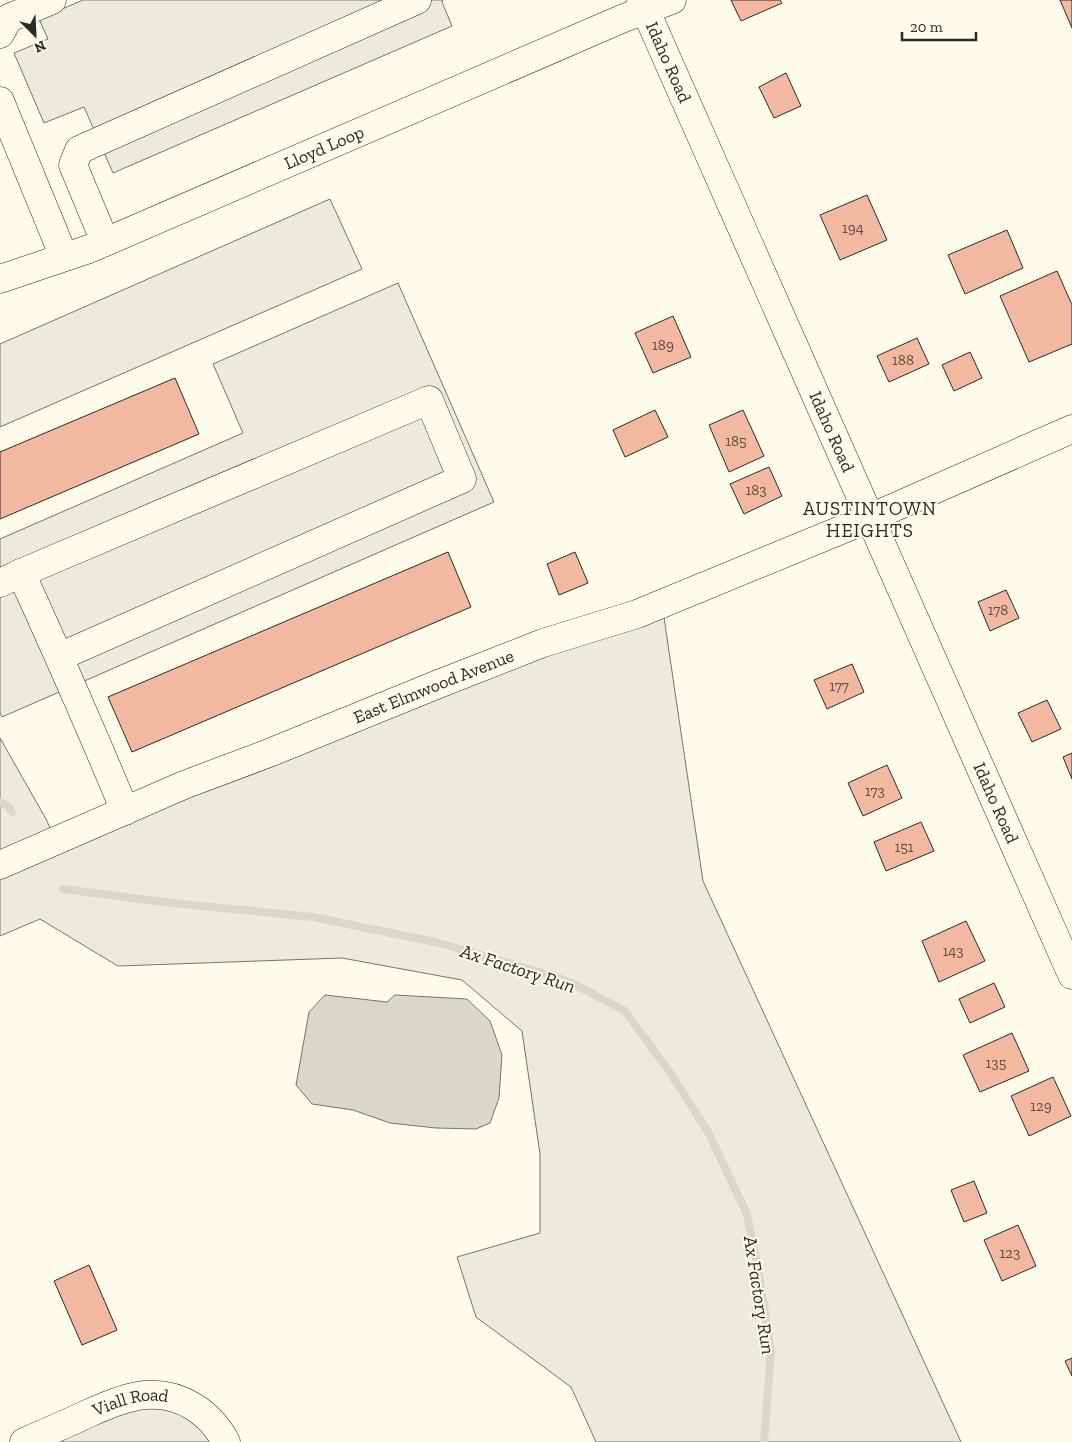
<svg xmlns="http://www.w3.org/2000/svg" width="1072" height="1442" font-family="'Zilla Slab',serif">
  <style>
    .green { fill: #ecebdb; stroke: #74746e }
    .parking { fill: #eceadb; stroke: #74746e }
    .water { fill: #d8d7c9; stroke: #74746e }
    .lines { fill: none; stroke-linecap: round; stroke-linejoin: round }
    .stream { stroke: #d8d7c9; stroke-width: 8 }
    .building { fill: #f2b8a0; stroke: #2b2b2b }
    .minor-casing { stroke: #2b2b2b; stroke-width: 29 }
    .minor { stroke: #fdfbea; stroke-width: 28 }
    .labels { text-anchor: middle; stroke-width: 4; stroke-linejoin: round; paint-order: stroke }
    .number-label { font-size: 15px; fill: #5d4e48 }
    .street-label { font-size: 18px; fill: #2b2b2b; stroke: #fdfbea }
    .neighbourhood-label { font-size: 19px; letter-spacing: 1px; fill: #2b2b2b; stroke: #fdfbea }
    .water-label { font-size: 19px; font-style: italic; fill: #2b2b2b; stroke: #fdfbea }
  </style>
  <rect width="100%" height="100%" fill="#fdfbea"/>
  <g class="green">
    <path d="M330 199 362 269 0 427V344Z"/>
    <path d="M662 604 703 881 961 1442H596L571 1387 476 1317 457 1257 540 1233V1154L522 1031 462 980 342 958 118 966 40 919 0 936V738L46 819 56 841Z"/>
    <path d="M165 1396 226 1442H24Z"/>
  </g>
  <g class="parking">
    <path d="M83 0H443L442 2 452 26 113 173 84 107 44 123 14 53 48 39 39 19Z"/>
    <path d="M398 283 494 502 2 717 0 713V539L243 433 213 364Z"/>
  </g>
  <path class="water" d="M325 995 387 1002 395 995 467 999 490 1021 502 1055 499 1098 490 1123 476 1129 436 1128 390 1123 353 1110 312 1104 296 1085 309 1012Z"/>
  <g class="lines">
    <g class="stream">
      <path d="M0 802 8 806 12 812"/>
      <path d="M63 889 172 903 313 917 435 942 533 970 570 982 625 1011 669 1071 707 1130 747 1214 758 1268 771 1351 764 1442"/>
    </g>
  </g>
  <g class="building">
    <path d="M731 0H780L782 3 741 21Z"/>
    <path d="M1060 0H1072V28Z"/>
    <path d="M786 73 801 106 774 118 759 87Z"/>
    <path d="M867 195 887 240 840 260 820 215Z"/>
    <path d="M1007 230 1023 268 965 294 948 255Z"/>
    <path d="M1057 271 1072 305V344L1029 362 1000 296Z"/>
    <path d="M673 316 691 357 653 373 635 333Z"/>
    <path d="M917 338 929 364 889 382 877 356Z"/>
    <path d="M970 352 982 378 954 391 942 365Z"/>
    <path d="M175 378 199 434 0 519V452Z"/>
    <path d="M655 410 668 437 625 457 613 430Z"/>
    <path d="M743 410 764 456 729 472 709 425Z"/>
    <path d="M769 467 782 496 744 514 730 484Z"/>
    <path d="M448 552 471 607 132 752 108 697Z"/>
    <path d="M575 552 588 583 559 595 547 564Z"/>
    <path d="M1006 590 1019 618 990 631 978 602Z"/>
    <path d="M852 664 864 692 827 709 814 680Z"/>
    <path d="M1047 700 1061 729 1032 742 1018 713Z"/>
    <path d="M1072 753V779L1063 757Z"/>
    <path d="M887 765 902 798 863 816 848 783Z"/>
    <path d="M921 822 934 851 886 871 874 842Z"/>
    <path d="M966 921 985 961 939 982 922 941Z"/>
    <path d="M994 983 1005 1007 970 1023 959 999Z"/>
    <path d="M1012 1033 1029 1071 980 1092 963 1055Z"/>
    <path d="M1053 1077 1071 1116 1029 1136 1011 1096Z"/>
    <path d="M974 1181 987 1213 964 1222 951 1190Z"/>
    <path d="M1018 1225 1036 1266 1002 1281 984 1240Z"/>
    <path d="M89 1265 117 1330 82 1345 54 1281Z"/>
    <path d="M1072 1358V1376L1065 1361Z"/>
  </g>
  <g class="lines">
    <defs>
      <g id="minor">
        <path id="s1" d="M641 0 1072 975"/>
        <path d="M0 34 9 18 52 0"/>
        <path d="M0 101 64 257"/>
        <path d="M105 242 73 165 79 150 417 0"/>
        <path id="s2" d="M0 279 89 249 624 18 672 0"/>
        <path d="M0 583 21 573"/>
        <path d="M59 657 462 479 429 400 21 573C57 652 92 731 125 811"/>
        <path id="s3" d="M0 865 184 785 269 753 436 685 543 643 637 614 870 518 1072 429"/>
        <path id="s4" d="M24 1442C45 1433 66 1424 87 1414 105 1406 125 1397 145 1395 180 1392 210 1412 226 1442"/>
      </g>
    </defs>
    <use href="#minor" class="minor-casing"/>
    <use href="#minor" class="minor"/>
  </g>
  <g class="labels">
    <g class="number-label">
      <text x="853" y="233">194</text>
      <text x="663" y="350">189</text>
      <text x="903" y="365">188</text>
      <text x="736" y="446">185</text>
      <text x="756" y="495">183</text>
      <text x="998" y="615">178</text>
      <text x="839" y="691">177</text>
      <text x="875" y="796">173</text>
      <text x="904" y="852">151</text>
      <text x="953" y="956">143</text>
      <text x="996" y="1068">135</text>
      <text x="1041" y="1111">129</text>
      <text x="1010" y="1258">123</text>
    </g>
    <g class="street-label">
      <text dy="6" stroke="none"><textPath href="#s1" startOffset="68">Idaho Road</textPath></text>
      <text dy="6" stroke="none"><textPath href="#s2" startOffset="350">Lloyd Loop</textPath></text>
      <text dy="6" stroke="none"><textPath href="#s1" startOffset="472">Idaho Road</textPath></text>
      <text dy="6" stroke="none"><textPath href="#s3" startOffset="469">East Elmwood Avenue</textPath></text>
      <text dy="6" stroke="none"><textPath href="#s1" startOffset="878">Idaho Road</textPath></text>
      <text dy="6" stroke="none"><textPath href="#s4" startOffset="115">Viall Road</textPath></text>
    </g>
    <g class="neighbourhood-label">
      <text x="870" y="515">AUSTINTOWN<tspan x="870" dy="22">HEIGHTS</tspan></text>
    </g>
    <g class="water-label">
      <text transform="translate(518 968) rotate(18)" y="7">Ax Factory Run</text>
      <text transform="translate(760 1295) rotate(81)" y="7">Ax Factory Run</text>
    </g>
  </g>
  <g transform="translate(35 35) rotate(156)" stroke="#fdfbea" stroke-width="4" paint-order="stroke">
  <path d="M0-4L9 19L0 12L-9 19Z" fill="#2b2b2b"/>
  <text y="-8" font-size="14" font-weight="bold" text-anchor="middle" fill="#2b2b2b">N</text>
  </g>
  <path d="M902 32v8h74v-8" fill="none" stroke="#2b2b2b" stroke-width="2.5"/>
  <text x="910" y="32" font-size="15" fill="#2b2b2b" stroke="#fdfbea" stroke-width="4" paint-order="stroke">20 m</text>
</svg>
